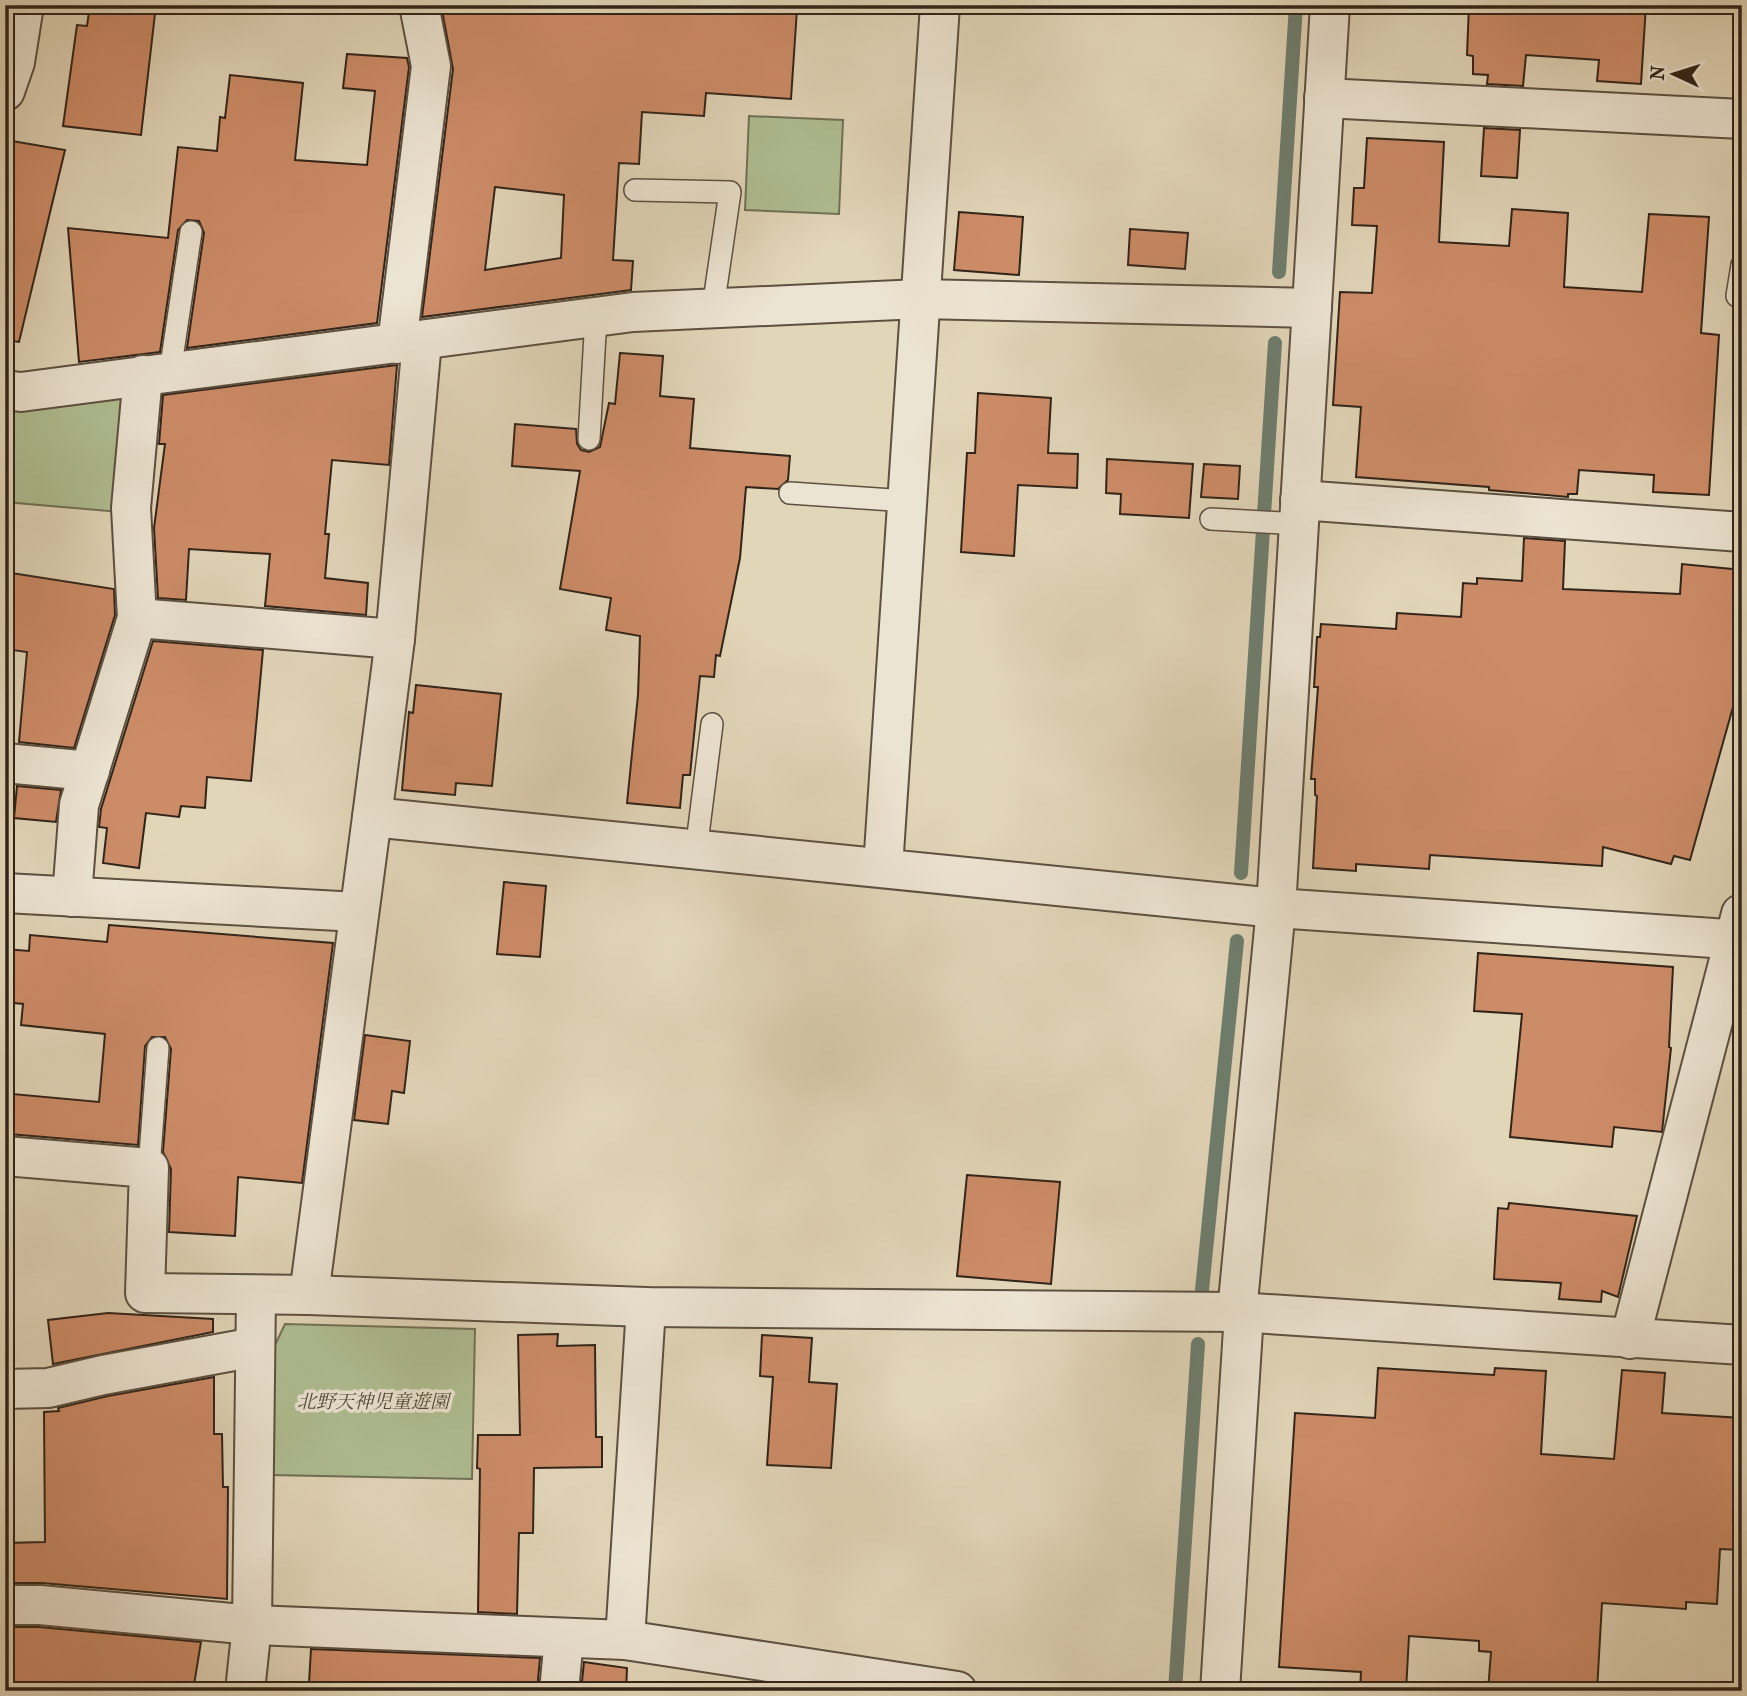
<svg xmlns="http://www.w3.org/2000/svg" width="1747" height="1696" font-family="'IM FELL French Canon','Noto Serif JP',serif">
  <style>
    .green { fill: #afbe92; stroke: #707156; stroke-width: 2 }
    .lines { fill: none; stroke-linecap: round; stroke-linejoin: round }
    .stream { stroke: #6e7e6f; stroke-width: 14 }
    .building { fill: #cd8c68; stroke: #312419; stroke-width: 2; fill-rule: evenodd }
    .service-casing { stroke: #5d5041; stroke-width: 24 }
    .minor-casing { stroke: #5d5041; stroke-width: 42 }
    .service { stroke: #ece4d2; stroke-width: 21 }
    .minor { stroke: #ece4d2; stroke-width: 38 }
    .labels { text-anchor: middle; stroke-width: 7; stroke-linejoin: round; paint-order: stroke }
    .park-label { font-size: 19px; font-style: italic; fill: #504a37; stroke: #ece4d2 }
  </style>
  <rect width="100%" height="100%" fill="#e2d6b9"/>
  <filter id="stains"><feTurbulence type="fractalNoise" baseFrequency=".00286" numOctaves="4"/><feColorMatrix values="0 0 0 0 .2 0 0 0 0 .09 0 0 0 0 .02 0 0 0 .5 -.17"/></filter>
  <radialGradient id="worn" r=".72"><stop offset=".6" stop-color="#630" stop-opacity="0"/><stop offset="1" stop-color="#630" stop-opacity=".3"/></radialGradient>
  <g class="green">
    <path d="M749 116 843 120 839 214 745 210Z"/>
    <path d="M115 394 128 403 120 512 5 502V406Z"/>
    <path d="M285 1324 475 1329 472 1479 271 1475 275 1345Z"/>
  </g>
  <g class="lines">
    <g class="stream">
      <path d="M1279 272 1296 5"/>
      <path d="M1241 873 1275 343"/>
      <path d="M1202 1290 1237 941"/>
      <path d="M1175 1691 1198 1344"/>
    </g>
  </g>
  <g class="building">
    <path d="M90 5H156L141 135 63 126 77 25 87 26Z"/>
    <path d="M441 5H788V8L797 9 791 99 706 93 704 116 642 112 639 164 619 163 613 260 633 261 631 290 422 317 453 69ZM495 187 564 195 561 258 485 270Z"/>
    <path d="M1469 5H1646L1641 84 1597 81 1599 60 1526 55 1523 86 1487 84 1488 75 1473 74V56L1467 55Z"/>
    <path d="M347 54 407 58 409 67 377 323 187 348 204 233 199 221 187 220 178 230 160 352 79 362 68 228 168 238 178 147 217 151 220 117 225 118 230 75 303 83 295 160 367 165 375 91 343 88Z"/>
    <path d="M1484 128 1520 130 1517 178 1481 176Z"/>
    <path d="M1367 138 1444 142 1439 242 1509 246 1512 209 1568 213 1564 287 1642 292 1649 214 1709 217 1701 333 1719 335 1709 495 1653 492 1654 475 1579 470 1577 494H1568V497L1489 490V487L1356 477 1361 407 1333 405 1340 292 1372 293 1377 226 1352 225 1354 188H1364Z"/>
    <path d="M12 141 65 150 19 342 5 340V180Z"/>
    <path d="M959 212 1023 217 1019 275 954 270Z"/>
    <path d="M1130 229 1188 233 1185 269 1128 265Z"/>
    <path d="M620 353 663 356 660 396 694 399 690 448 790 456 788 480 778 489 746 487 740 558 720 656 716 655 714 677 700 676 690 775H683L680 808 627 803 638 695 640 636 606 630 611 598 560 589 580 471 512 466 515 424 576 429 577 444 581 450 589 452 600 447 609 403 615 404Z"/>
    <path d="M397 365 389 465 332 460 325 534H329L325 578 368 583 366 615 265 606 270 554 189 549 186 600 158 598 154 528 165 444H159L163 395Z"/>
    <path d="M978 393 1051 398 1048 453 1078 454 1077 488 1018 485 1014 556 961 552 967 453H975Z"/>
    <path d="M1107 459 1193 464 1189 518 1120 514 1121 494 1106 493Z"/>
    <path d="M1204 464 1240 466 1238 499 1201 497Z"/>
    <path d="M1524 538 1565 541 1563 589 1680 594 1682 564 1742 570V675L1690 860 1674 856 1671 864 1603 847 1602 866 1430 855 1429 869 1356 864V871L1313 868 1317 796 1315 795V779H1311L1318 687H1314L1317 637H1320L1321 624 1396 629 1397 613 1461 617 1463 583 1477 584V578L1522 581Z"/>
    <path d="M5 572 114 589 115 615 74 748 19 742 27 652 5 649Z"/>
    <path d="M153 641 263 650 251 781 207 777 205 808 181 806 179 817 146 813 139 868 103 863 107 828 99 827 101 809Z"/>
    <path d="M416 685 501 694 492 786 456 783 455 795 402 790 409 712 413 713Z"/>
    <path d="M17 786 61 790 56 822 14 818Z"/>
    <path d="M504 882 546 886 540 957 497 954Z"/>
    <path d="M109 925 333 943 302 1183 238 1177 235 1236 169 1232 171 1169 163 1152 171 1049 165 1037H152L145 1046 138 1145 9 1134 13 1094 99 1102 105 1034 21 1025 23 1004 5 1002V949L29 951 30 935 107 942Z"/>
    <path d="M1478 953 1673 967 1669 1047 1671 1048 1662 1132 1614 1127 1612 1147 1510 1137 1522 1014 1474 1011Z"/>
    <path d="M365 1035 410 1041 404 1093 392 1091 388 1124 354 1120Z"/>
    <path d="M967 1175 1060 1182 1051 1284 957 1276Z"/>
    <path d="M1509 1203 1637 1216 1618 1297 1602 1291 1601 1302 1559 1299 1561 1283 1494 1279 1498 1208 1508 1209Z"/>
    <path d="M108 1313 213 1319V1332L53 1364 48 1320Z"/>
    <path d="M558 1334 557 1346 595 1345 596 1437H602V1467L534 1468 533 1533H519L517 1614 478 1612 480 1469 477 1468 478 1435H520L518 1335Z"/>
    <path d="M762 1335 812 1338 809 1382 837 1384 831 1468 767 1465 773 1377 760 1376Z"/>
    <path d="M1378 1368 1494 1375 1495 1368 1546 1371 1541 1454 1614 1459 1622 1370 1665 1373 1662 1413 1742 1418V1550L1720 1549 1717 1604 1686 1602V1609L1602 1603 1597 1691H1488L1491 1652 1479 1651V1641L1409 1636 1406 1691H1360L1361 1672 1279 1667 1295 1413 1375 1418Z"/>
    <path d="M214 1377V1434H222L223 1487H228L227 1599 42 1583H5V1543L45 1542 44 1412 59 1411 58 1408 108 1396Z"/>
    <path d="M5 1627H39L201 1642 193 1691H5Z"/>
    <path d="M311 1649 540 1658 537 1691H414L309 1683Z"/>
    <path d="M584 1662 627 1668 626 1691H581Z"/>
  </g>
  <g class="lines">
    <defs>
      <g id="service">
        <path d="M635 190 730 192 713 308"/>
        <path d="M1737 296 1742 265"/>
        <path d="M170 372 191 232"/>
        <path d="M589 439 596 317"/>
        <path d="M790 493 907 501"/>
        <path d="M1211 519 1299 524"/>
        <path d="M696 851 712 724"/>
        <path d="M149 1168 158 1048"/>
      </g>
      <g id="minor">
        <path d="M5 91 15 62 24 5"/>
        <path d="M1324 98 1742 119"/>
        <path d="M397 344 431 66 419 5"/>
        <path d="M5 390 21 392 633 312 920 299 1312 308"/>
        <path d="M1300 500 1742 532"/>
        <path d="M137 618 395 639"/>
        <path d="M5 763 90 771"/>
        <path d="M372 817 395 639 422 341"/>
        <path d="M883 868 940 5"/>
        <path d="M5 893 358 912"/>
        <path d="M72 897 79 805 137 618 131 508 143 375"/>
        <path d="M5 1156 149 1168 145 1293 309 1295 646 1307 1237 1312 1742 1345"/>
        <path d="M309 1295 372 817 1276 908 1742 940"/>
        <path d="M1237 1312 1276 908 1330 5"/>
        <path d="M1630 1339 1741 914"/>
        <path d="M5 1389 48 1388 103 1375 255 1347"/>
        <path d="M5 1605H40L252 1625 625 1640 957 1691"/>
        <path d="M625 1640 646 1307"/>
        <path d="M245 1691 252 1625 256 1295"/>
        <path d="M559 1691 564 1638"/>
        <path d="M1220 1691 1244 1313"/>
      </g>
    </defs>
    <use href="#service" class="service-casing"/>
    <use href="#minor" class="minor-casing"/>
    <use href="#service" class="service"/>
    <use href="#minor" class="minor"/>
  </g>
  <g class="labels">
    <g class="park-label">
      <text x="373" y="1408">北野天神児童遊園</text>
    </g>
  </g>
  <rect width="1747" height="1696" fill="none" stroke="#e2d6b9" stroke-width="28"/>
  <rect x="7" y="7" width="1733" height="1682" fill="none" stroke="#312419" stroke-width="3.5"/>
  <rect x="14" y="14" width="1719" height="1668" fill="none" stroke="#312419" stroke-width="2"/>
  <g transform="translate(1674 74) rotate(274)" stroke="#ece4d2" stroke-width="5" paint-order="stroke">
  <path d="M0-5L12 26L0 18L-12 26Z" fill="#312419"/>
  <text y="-10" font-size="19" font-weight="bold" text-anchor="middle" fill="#312419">N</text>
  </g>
  <rect width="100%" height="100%" filter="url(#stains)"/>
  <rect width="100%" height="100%" fill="url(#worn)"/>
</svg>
